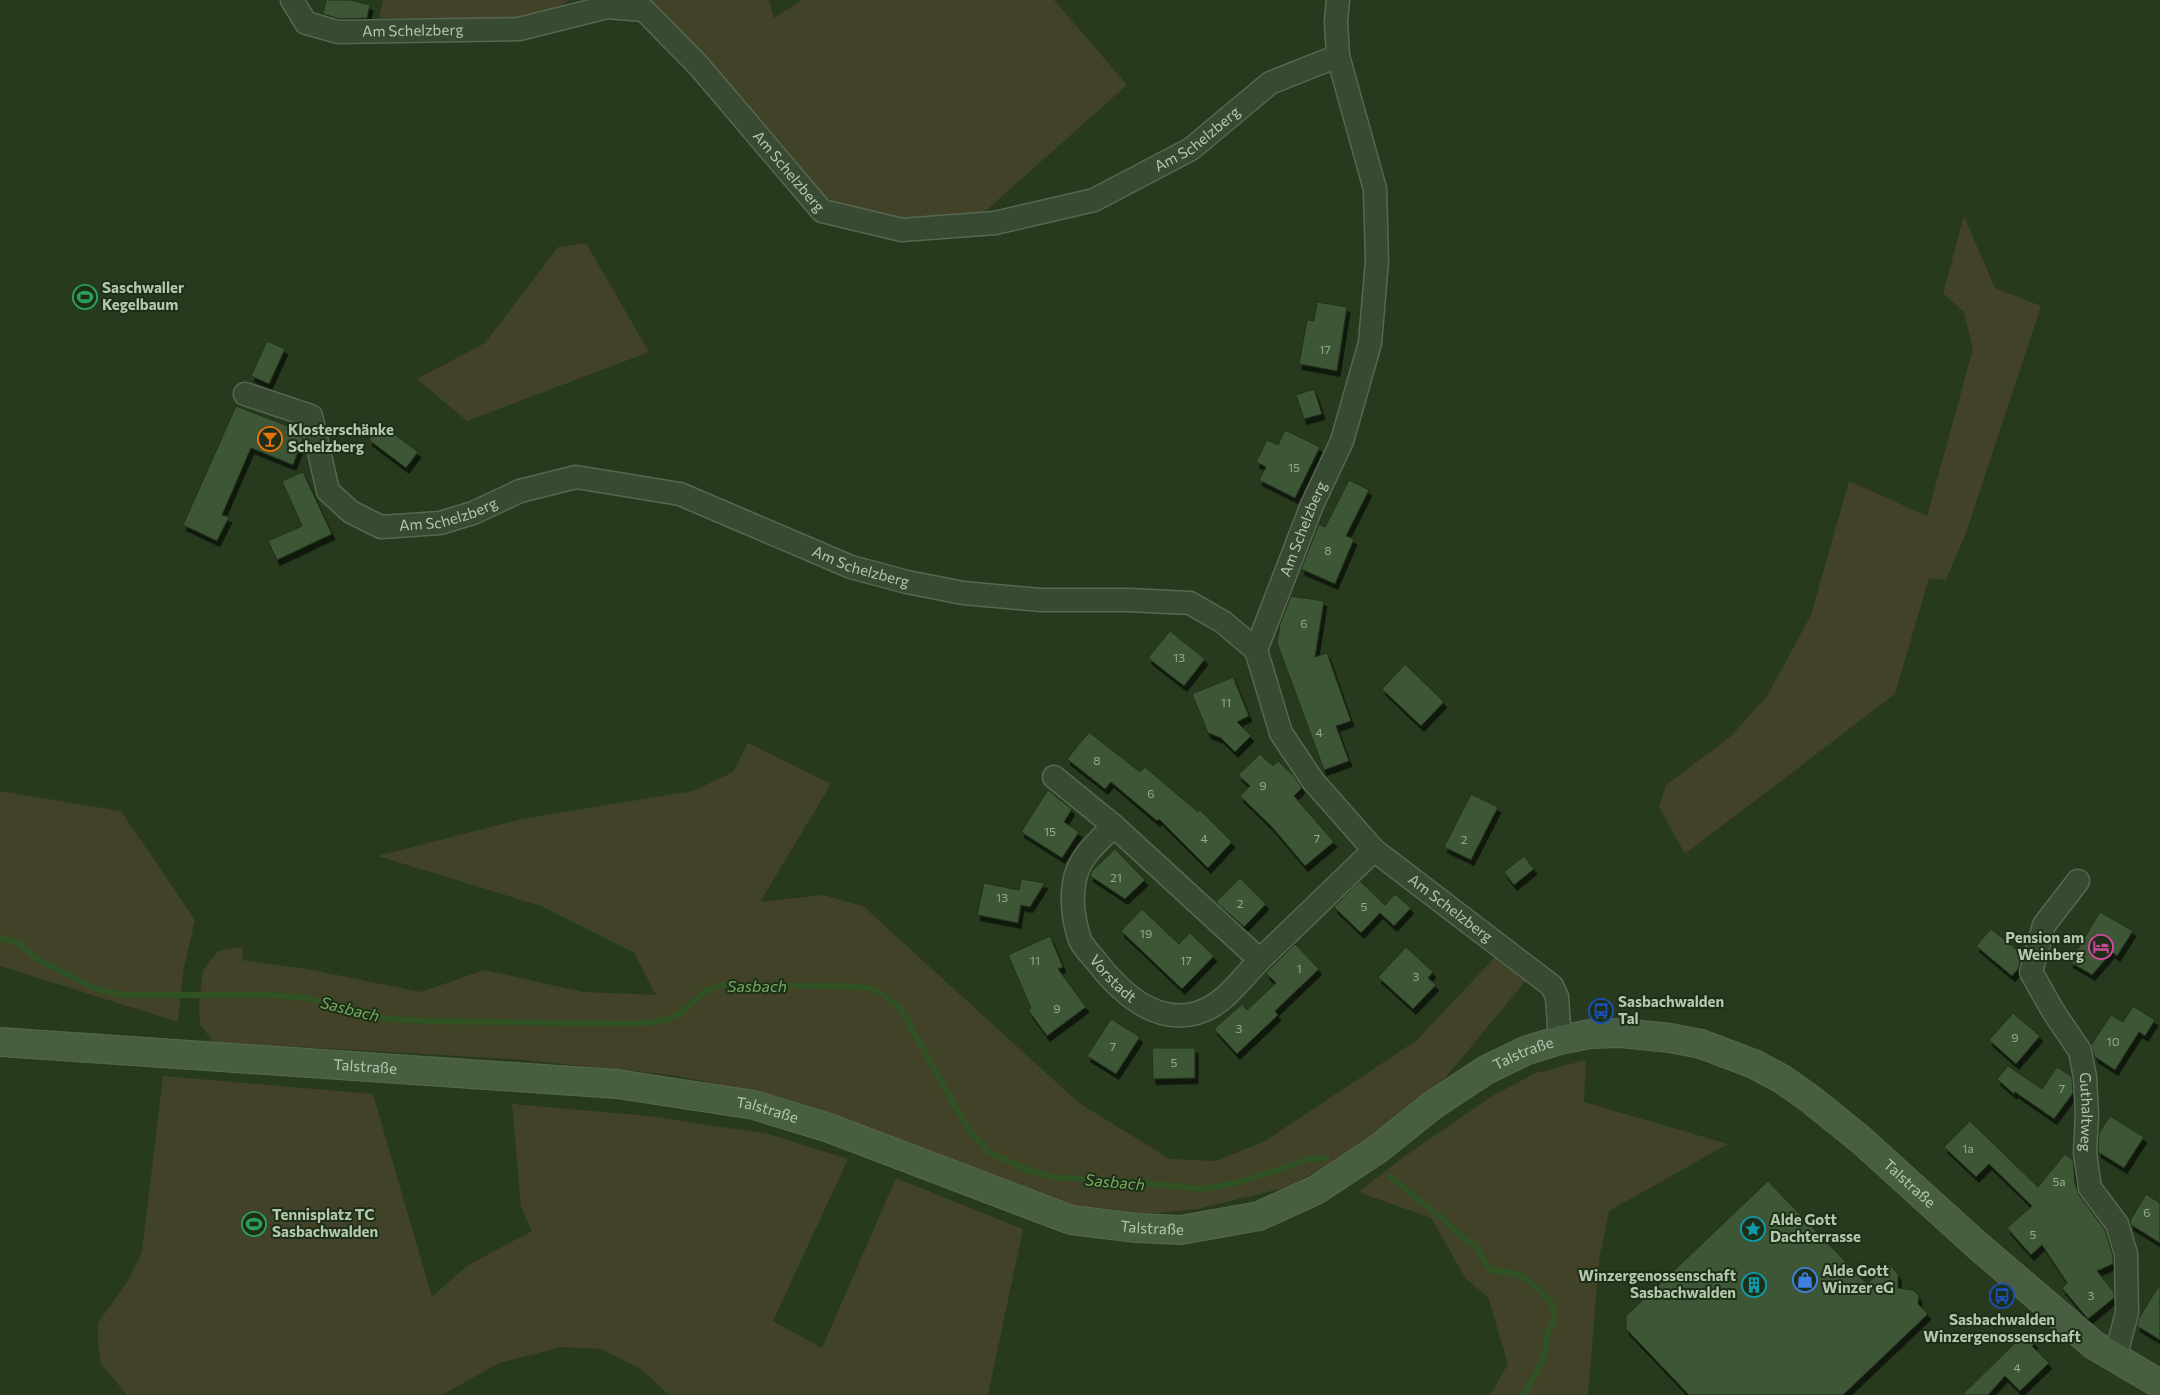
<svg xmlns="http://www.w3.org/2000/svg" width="2160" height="1395" font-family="Commissioner,sans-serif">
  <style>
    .green { fill: #414228 }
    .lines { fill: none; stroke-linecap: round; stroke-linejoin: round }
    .stream { stroke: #305123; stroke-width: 6 }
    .building { fill: #3e5635; stroke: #20311a; filter: url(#shadow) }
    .street-casing { stroke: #56684f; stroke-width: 25 }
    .secondary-casing { stroke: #56684f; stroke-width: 30 }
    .street { stroke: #394a32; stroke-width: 22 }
    .secondary { stroke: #475e40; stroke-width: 28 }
    .labels { text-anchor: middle; stroke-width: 4; stroke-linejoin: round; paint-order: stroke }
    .number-label { font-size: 12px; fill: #96ab8e }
    .street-label { font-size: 15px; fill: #b3c7ac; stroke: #1e2f18 }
    .poi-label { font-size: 15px; font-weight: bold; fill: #b3c7ac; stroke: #1e2f18; text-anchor: start }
    .water-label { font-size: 16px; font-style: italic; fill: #78aa61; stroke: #1e2f18 }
  </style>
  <defs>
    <filter id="shadow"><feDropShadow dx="3" dy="5.5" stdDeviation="0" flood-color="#0009"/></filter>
  </defs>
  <rect width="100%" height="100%" fill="#273a1e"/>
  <g class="green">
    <path d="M383 0H569L552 11 504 19 379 18Z"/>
    <path d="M642 0H769L774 18 802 0H1054L1127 85 982 214 905 218 846 207 811 190Z"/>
    <path d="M1964 216 1995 288 2041 306 1966 533 1946 580 1929 578 1895 694 1685 854 1659 807 1666 785 1731 736 1767 696 1811 615 1849 481 1927 516 1973 349 1964 312 1943 293Z"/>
    <path d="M586 243 649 352 467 421 417 379 485 343 558 247Z"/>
    <path d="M748 743 831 784 760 902 823 895 863 906 1079 1103 1170 1159 1217 1161 1265 1141 1417 1040 1496 956 1528 978 1441 1083 1360 1147 1287 1187 1198 1209 1129 1216 1074 1208 752 1091 671 1075 512 1059 214 1042 200 1025 199 1004 203 970 218 951 243 947 242 960 307 969 421 992 484 970 583 992 656 995 634 953 541 906 378 856 522 819 693 791 733 772Z"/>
    <path d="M0 791 121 811 195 920 183 972 178 1022 0 966Z"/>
    <path d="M1586 1060 1584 1102 1728 1144 1609 1211 1599 1260 1588 1395H1490L1508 1364 1488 1297 1466 1279 1431 1218 1358 1192 1405 1156 1492 1096 1536 1073Z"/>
    <path d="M163 1076 373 1094 432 1297 468 1265 532 1231 521 1207 512 1104 649 1116 768 1134 848 1159 773 1321 822 1348 896 1178 1023 1229 988 1395H669L641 1369 601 1349 561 1347 499 1363 442 1395H127L101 1364 98 1343V1323L127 1282 142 1252Z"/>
  </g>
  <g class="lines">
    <g class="stream">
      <path d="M0 938 19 943 35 958 96 989 123 995H271L307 998 390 1019 426 1021 637 1024 666 1020 681 1013 705 991 722 985 840 986 870 988 882 994 900 1008 970 1132 989 1152 1027 1170 1052 1177 1146 1183 1203 1189 1241 1182 1310 1159 1326 1158"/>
      <path d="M1390 1177 1442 1218 1465 1239 1475 1245 1490 1270 1516 1274 1523 1277 1549 1299 1553 1309 1554 1319 1546 1338V1348L1541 1364 1524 1395"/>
    </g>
  </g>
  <g class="building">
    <path d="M326 0H350L370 5 367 18 340 19 323 14Z"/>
    <path d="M1317 302 1347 307 1337 371 1299 364 1307 320 1314 321Z"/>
    <path d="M267 341 285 349 269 384 251 376Z"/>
    <path d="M1314 389 1322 414 1304 419 1296 395Z"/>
    <path d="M236 406 301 431 303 439 293 465 251 448 222 515 229 517 217 541 183 525Z"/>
    <path d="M377 421 418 452 406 468 369 440Z"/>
    <path d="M1285 430 1320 447 1295 498 1259 480 1266 467 1256 462 1267 440 1278 445Z"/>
    <path d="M303 472 332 534 277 560 268 541 302 526 282 481Z"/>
    <path d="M1349 480 1369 490 1346 536 1354 539 1335 584 1301 569 1319 524 1325 527Z"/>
    <path d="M1291 596 1324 601 1315 657 1327 653 1351 721 1336 726 1349 761 1324 770 1277 643 1280 624Z"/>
    <path d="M1170 631 1205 659 1184 686 1148 658Z"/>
    <path d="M1405 664 1444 702 1421 726 1382 689Z"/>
    <path d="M1233 677 1249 716 1237 722 1251 736 1235 752 1221 738 1208 733 1192 694Z"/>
    <path d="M1089 732 1140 772 1145 767 1198 812 1200 810 1232 842 1208 868 1159 819 1157 821 1111 782 1105 789 1067 759Z"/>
    <path d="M1260 754 1273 766 1278 761 1294 776 1302 788 1294 796 1334 842 1305 866 1272 827 1240 796 1250 786 1238 775Z"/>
    <path d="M1048 790 1072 809 1064 822 1079 832 1062 858 1021 832Z"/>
    <path d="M1471 794 1498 807 1471 860 1444 847Z"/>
    <path d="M1115 849 1145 880 1125 899 1090 876 1092 871Z"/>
    <path d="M1524 856 1534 869 1514 885 1504 872Z"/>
    <path d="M1240 878 1266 904 1244 927 1216 902Z"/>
    <path d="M1021 879 1045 883 1030 907 1021 905 1018 923 977 915 984 883 1019 890Z"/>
    <path d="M1360 881 1385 905 1395 894 1411 908 1394 926 1380 913 1361 933 1334 907Z"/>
    <path d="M1142 909 1179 944 1190 933 1214 956 1182 989 1121 931Z"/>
    <path d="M2100 912 2133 931 2117 956 2112 952 2092 975 2070 962Z"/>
    <path d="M1991 929 2022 954 2018 969 2012 976 1976 946Z"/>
    <path d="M1050 936 1063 967 1058 969 1086 1007 1047 1036 1028 1010 1031 1008 1008 955Z"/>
    <path d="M1295 944 1319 969 1275 1011 1278 1015 1237 1054 1214 1029 1242 1004 1247 1010 1276 983 1266 973Z"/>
    <path d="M1406 947 1433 972 1428 978 1436 985 1413 1009 1378 977Z"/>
    <path d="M2133 1006 2155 1020 2145 1036 2139 1032 2115 1070 2095 1057 2091 1045 2111 1015 2123 1022Z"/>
    <path d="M2013 1013 2040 1036 2016 1064 1989 1040Z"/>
    <path d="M1111 1019 1140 1037 1116 1074 1087 1056Z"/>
    <path d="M1152 1048H1195V1078L1153 1079Z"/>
    <path d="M2008 1066 2042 1089 2057 1067 2072 1077 2073 1093 2054 1119 2015 1092 2014 1094 1997 1079Z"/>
    <path d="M2110 1116 2144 1137 2124 1168 2098 1152 2099 1133Z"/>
    <path d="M1970 1121 2038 1187 2065 1154 2073 1160 2075 1183 2079 1195 2105 1230 2113 1256V1264L2097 1271 2114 1292V1298L2088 1319 2062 1288 2067 1283 2042 1245 2031 1255 2007 1228 2032 1206 1989 1164 1976 1177 1944 1147Z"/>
    <path d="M1768 1181 1867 1284 1889 1264 1898 1274V1288L1913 1290 1919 1296 1918 1304 1928 1314 1843 1395H1689L1626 1329V1316Z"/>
    <path d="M2146 1194 2160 1203V1243L2131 1225 2130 1221Z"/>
    <path d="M2160 1284V1340L2137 1326 2139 1318Z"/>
    <path d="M2025 1333 2035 1343 2032 1346 2049 1363 2020 1391 2005 1376 1988 1395H1962Z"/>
  </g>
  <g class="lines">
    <defs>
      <g id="street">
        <path id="s1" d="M292 0 306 23 338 32 519 29 607 7 644 10 699 66 822 211 902 230 995 223 1094 200 1191 149 1270 83 1338 56"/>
        <path id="s2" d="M245 394 311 416 328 491 351 512 381 527 440 523 473 513 520 491 576 477 680 494 851 567 907 582 963 593 1041 600H1129L1190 603 1223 622 1256 650 1281 733 1313 781 1374 850 1552 986 1557 997 1560 1040"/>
        <path id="s3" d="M1256 650 1312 505 1342 441 1370 343 1377 261 1375 189 1338 56 1336 22 1338 0"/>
        <path d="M1054 777 1114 826"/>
        <path id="s4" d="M2078 881 2044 925 2031 972 2053 1011 2080 1051 2085 1077 2087 1114 2085 1153 2090 1188 2117 1224 2126 1254 2127 1313 2115 1358"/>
        <path id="s5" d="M1260 960 1114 826C1096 843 1077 859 1074 884 1071 901 1074 923 1080 940 1083 947 1091 955 1096 961 1119 991 1155 1025 1197 1013 1225 1005 1242 977 1262 958 1299 922 1337 886 1374 850"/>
      </g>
      <g id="secondary">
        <path id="s6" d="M0 1042 617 1084 754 1105 829 1128 1071 1220 1137 1228 1181 1230 1259 1216 1316 1190 1378 1149 1433 1105 1486 1070 1525 1051 1560 1040 1590 1034 1621 1033 1670 1038 1701 1044 1754 1064 1782 1079 1809 1098 1860 1139 1978 1246 2094 1345 2160 1384"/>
      </g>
    </defs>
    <use href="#street" class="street-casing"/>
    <use href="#secondary" class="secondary-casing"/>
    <use href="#street" class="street"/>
    <use href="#secondary" class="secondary"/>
  </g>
  <defs>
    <symbol id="stadium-ring" viewBox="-11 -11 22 22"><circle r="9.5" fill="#1e2f18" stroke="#2e9e5b" stroke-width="1.5"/><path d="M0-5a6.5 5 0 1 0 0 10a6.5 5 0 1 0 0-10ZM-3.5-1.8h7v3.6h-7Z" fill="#2e9e5b"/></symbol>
    <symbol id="bar-ring" viewBox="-11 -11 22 22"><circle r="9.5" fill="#1e2f18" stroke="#e8710a" stroke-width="1.5"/><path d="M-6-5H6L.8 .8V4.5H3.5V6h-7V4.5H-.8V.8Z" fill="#e8710a"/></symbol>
    <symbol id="hotel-ring" viewBox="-11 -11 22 22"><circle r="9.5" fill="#1e2f18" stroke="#d1479c" stroke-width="1.5"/><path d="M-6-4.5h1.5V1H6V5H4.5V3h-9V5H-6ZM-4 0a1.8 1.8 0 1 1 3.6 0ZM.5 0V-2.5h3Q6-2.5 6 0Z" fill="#d1479c"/></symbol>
    <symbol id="bus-ring" viewBox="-11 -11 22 22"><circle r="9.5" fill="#1e2f18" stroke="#1a4fb4" stroke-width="1.5"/><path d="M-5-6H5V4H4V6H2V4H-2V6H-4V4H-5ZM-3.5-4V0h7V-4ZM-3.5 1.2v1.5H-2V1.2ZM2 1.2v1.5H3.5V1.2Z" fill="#1a4fb4"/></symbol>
    <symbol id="sight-ring" viewBox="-11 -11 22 22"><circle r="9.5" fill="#1e2f18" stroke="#0f9aa8" stroke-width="1.5"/><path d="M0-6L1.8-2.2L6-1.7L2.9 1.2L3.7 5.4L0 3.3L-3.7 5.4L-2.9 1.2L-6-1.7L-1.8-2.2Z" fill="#0f9aa8"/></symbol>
    <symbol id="shop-ring" viewBox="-11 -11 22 22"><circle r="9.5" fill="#1e2f18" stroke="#3f7fe0" stroke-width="1.5"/><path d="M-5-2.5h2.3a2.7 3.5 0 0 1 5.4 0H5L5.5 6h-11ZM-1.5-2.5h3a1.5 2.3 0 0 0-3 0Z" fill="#3f7fe0"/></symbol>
    <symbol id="building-ring" viewBox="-11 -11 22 22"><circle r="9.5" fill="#1e2f18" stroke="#0f9aa8" stroke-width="1.5"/><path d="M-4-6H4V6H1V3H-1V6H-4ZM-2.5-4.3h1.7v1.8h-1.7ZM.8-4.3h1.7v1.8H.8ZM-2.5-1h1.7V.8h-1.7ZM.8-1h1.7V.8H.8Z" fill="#0f9aa8"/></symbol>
  </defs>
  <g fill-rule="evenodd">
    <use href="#stadium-ring" x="71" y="283" width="28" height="28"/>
    <use href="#bar-ring" x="256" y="425" width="28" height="28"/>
    <use href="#hotel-ring" x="2087" y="933" width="28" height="28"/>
    <use href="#bus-ring" x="1587" y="997" width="28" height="28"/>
    <use href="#stadium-ring" x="240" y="1210" width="28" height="28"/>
    <use href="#sight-ring" x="1739" y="1215" width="28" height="28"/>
    <use href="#shop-ring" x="1791" y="1266" width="28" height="28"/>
    <use href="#building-ring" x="1740" y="1271" width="28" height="28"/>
    <use href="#bus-ring" x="1988" y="1282" width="28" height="28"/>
  </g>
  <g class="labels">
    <g class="number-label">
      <text x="1325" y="354">17</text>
      <text x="1294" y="472">15</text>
      <text x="1328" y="555">8</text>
      <text x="1304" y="628">6</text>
      <text x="1179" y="662">13</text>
      <text x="1226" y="707">11</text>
      <text x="1319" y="737">4</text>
      <text x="1097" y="765">8</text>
      <text x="1263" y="790">9</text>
      <text x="1151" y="798">6</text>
      <text x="1050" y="836">15</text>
      <text x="1204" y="843">4</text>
      <text x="1317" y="843">7</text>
      <text x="1464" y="844">2</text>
      <text x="1116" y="882">21</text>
      <text x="1002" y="902">13</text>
      <text x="1240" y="908">2</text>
      <text x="1364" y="911">5</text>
      <text x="1146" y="938">19</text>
      <text x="1035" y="965">11</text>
      <text x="1186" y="965">17</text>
      <text x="1299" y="973">1</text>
      <text x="1416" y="981">3</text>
      <text x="1057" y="1013">9</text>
      <text x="1239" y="1033">3</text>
      <text x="2015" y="1042">9</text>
      <text x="2113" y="1046">10</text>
      <text x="1113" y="1051">7</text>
      <text x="1174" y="1067">5</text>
      <text x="2062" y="1093">7</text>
      <text x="1968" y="1153">1a</text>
      <text x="2059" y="1186">5a</text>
      <text x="2147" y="1217">6</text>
      <text x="2033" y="1239">5</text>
      <text x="2091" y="1300">3</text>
      <text x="2017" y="1372">4</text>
    </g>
    <g class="street-label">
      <text dy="5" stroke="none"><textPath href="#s1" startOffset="135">Am Schelzberg</textPath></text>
      <text dy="5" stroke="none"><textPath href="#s1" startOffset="1035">Am Schelzberg</textPath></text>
      <text dy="5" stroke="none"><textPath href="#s1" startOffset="586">Am Schelzberg</textPath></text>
      <text dy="5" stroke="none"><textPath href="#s2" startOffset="280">Am Schelzberg</textPath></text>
      <text dy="5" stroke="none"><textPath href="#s3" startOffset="130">Am Schelzberg</textPath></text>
      <text dy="5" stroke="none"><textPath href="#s2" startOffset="715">Am Schelzberg</textPath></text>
      <text dy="5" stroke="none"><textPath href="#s2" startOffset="1462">Am Schelzberg</textPath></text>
      <text dy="5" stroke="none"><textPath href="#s5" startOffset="378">Vorstadt</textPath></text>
      <text dy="5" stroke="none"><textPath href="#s6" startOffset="1596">Talstraße</textPath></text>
      <text dy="5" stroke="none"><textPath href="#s6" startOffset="366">Talstraße</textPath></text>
      <text dy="5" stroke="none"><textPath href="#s6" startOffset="771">Talstraße</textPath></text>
      <text dy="5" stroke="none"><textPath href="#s4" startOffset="259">Guthaltweg</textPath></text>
      <text dy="5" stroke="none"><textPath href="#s6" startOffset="2031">Talstraße</textPath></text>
      <text dy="5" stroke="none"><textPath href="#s6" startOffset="1176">Talstraße</textPath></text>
    </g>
    <g class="poi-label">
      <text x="102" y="293">Saschwaller<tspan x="102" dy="17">Kegelbaum</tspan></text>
      <text x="288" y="435">Klosterschänke<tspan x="288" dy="17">Schelzberg</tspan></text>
      <text x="2084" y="943" text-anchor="end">Pension am<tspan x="2084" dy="17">Weinberg</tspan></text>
      <text x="1618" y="1007">Sasbachwalden<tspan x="1618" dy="17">Tal</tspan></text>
      <text x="272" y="1220">Tennisplatz TC<tspan x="272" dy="17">Sasbachwalden</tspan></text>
      <text x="1770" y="1225">Alde Gott<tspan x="1770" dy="17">Dachterrasse</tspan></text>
      <text x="1822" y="1276">Alde Gott<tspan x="1822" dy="17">Winzer eG</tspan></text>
      <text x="1736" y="1281" text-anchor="end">Winzergenossenschaft<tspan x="1736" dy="17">Sasbachwalden</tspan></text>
      <text x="2002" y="1325" text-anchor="middle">Sasbachwalden<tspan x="2002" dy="17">Winzergenossenschaft</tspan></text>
    </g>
    <g class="water-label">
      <text x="757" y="992">Sasbach</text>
      <text transform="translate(350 1009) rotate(14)" y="6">Sasbach</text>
      <text transform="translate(1115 1182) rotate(5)" y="6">Sasbach</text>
    </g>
  </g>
</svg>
